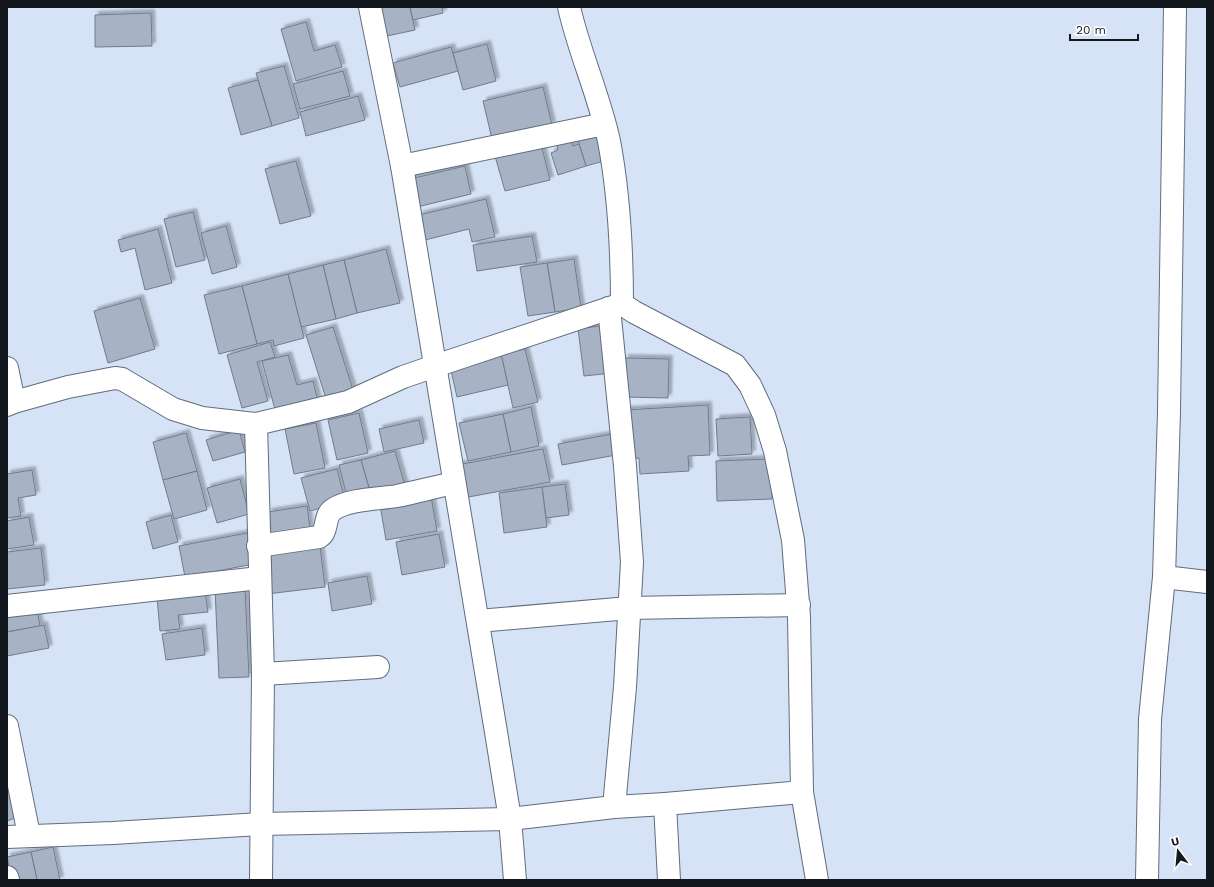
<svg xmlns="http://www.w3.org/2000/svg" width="1214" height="887" font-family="'Work Sans',sans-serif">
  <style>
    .building { fill: #a7b3c5; stroke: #707c8d; filter: url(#shadow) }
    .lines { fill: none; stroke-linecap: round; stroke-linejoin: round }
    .minor-casing { stroke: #616c7d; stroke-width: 24 }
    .minor { stroke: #fff; stroke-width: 22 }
  </style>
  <defs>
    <filter id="shadow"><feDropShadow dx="3.5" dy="-3.5" stdDeviation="1" flood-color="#0004"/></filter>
  </defs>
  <rect width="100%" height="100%" fill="#d6e3f6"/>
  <g class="building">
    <path d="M381 7H410L415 30 387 36Z"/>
    <path d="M410 7H442L443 13 413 20Z"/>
    <path d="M151 13 152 46 95 47V15Z"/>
    <path d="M306 22 314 51 335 45 342 67 296 81 281 29Z"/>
    <path d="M487 44 496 81 463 90 453 53Z"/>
    <path d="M451 47 458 71 400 87 393 63Z"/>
    <path d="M284 66 299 118 272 126 256 73Z"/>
    <path d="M343 71 350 96 300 109 293 84Z"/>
    <path d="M258 80 272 126 241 135 228 88Z"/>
    <path d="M543 87 552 125 492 139 483 101Z"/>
    <path d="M358 96 365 120 306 136 300 112Z"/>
    <path d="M595 131 604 161 586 166 577 137Z"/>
    <path d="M570 138 573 146 579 144 586 166 558 175 551 153 558 150 556 142Z"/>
    <path d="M541 144 550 180 505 191 495 156Z"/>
    <path d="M296 161 311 216 280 224 265 169Z"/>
    <path d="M465 166 471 194 417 207 410 179Z"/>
    <path d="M486 199 495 237 472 242 469 229 425 240 419 215Z"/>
    <path d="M193 212 205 260 176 267 164 219Z"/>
    <path d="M226 226 237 267 212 274 201 233Z"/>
    <path d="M158 229 172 283 145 290 135 248 121 252 118 240Z"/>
    <path d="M532 236 537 262 477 271 473 245Z"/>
    <path d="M386 249 400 303 357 313 344 260Z"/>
    <path d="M574 259 581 308 555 312 547 263Z"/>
    <path d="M344 260 357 313 336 319 323 265Z"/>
    <path d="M547 263 555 312 528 316 520 267Z"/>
    <path d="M323 265 336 319 301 327 288 274Z"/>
    <path d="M288 274 304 338 274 346 273 340 257 344 242 286Z"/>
    <path d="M242 286 257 344 219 354 204 295Z"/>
    <path d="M140 298 155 349 108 363 94 311Z"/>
    <path d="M607 325 613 373 584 376 578 329Z"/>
    <path d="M333 327 355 396 328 405 306 335Z"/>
    <path d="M270 342 275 357 257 362 268 401 242 408 227 355Z"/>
    <path d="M525 349 538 402 513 408 501 354Z"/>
    <path d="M501 354 508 385 457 397 450 366Z"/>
    <path d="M288 355 297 385 313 381 319 406 277 417 262 361Z"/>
    <path d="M625 358 669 359 668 398 624 397Z"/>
    <path d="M708 405 710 455 688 456 689 471 640 474 639 458 629 459 626 410Z"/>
    <path d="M531 407 539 446 511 452 503 414Z"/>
    <path d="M359 413 368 453 337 460 328 420Z"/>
    <path d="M503 414 511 452 468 461 459 423Z"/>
    <path d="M750 417 752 454 718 456 716 419Z"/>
    <path d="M419 420 424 443 384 452 379 429Z"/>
    <path d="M316 423 325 468 294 474 285 429Z"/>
    <path d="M239 430 245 452 213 461 206 440Z"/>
    <path d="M186 433 197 471 163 480 153 442Z"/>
    <path d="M612 434 616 455 562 465 558 444Z"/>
    <path d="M543 449 550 482 463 498 457 465Z"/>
    <path d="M395 451 405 486 371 495 361 460Z"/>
    <path d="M771 459 772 499 717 501 716 461Z"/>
    <path d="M361 460 371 495 348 501 339 465Z"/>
    <path d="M337 469 345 501 310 511 301 478Z"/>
    <path d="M32 470 36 495 18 498 21 516 7 518V474Z"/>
    <path d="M197 471 207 510 174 519 163 480Z"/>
    <path d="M240 479 249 514 217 523 207 488Z"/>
    <path d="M565 484 569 515 546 518 542 487Z"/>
    <path d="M542 487 547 527 504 533 499 493Z"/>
    <path d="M431 496 437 531 386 540 380 505Z"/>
    <path d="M307 506 311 535 262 543 260 531 271 529 268 512Z"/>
    <path d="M171 515 178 542 153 549 146 522Z"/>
    <path d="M29 517 34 545 7 549V521Z"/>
    <path d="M247 533 254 564 185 577 179 546Z"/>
    <path d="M439 534 445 567 402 575 396 542Z"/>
    <path d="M320 546 325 587 267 594 262 554Z"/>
    <path d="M41 548 45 585 7 589V552Z"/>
    <path d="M367 576 372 604 332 611 328 583Z"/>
    <path d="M245 588 249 677 219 678 215 589Z"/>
    <path d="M205 592 208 612 178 615 180 629 160 631 157 597Z"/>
    <path d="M37 610 40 626 7 632V616Z"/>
    <path d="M44 625 49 648 7 656V632Z"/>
    <path d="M202 628 205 655 166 660 162 634Z"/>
    <path d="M7 782 18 817 7 821Z"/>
    <path d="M53 847 60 880H37L31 852Z"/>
    <path d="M31 852 37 880H12L7 857Z"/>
  </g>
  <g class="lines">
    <defs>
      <g id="minor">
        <path d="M370 7 402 166 496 732 510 819 515 880"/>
        <path d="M402 166 604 124"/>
        <path d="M609 308 625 466 632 562 625 687 614 807"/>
        <path d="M7 368 14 402 7 405"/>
        <path d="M14 402 68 387 115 378 122 379 173 409 202 418 256 424"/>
        <path d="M258 546 319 537C329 531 323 515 334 509 349 499 379 499 397 496 416 492 435 487 454 483"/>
        <path d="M1164 577 1207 582"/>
        <path d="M7 606 259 578"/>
        <path d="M478 621 629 608 799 605"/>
        <path d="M263 674 378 667"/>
        <path d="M7 726 29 835"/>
        <path d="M802 792 817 880"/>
        <path d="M665 804 669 880"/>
        <path d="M7 837 113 833 260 824 510 819 614 807 665 804 802 792 799 617 793 540 775 451 764 415 750 385 735 365 634 312 622 304C622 250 619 194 609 141 599 95 579 52 569 7"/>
        <path d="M7 877 8 880"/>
        <path d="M261 880 263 674 256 424 348 402 403 377 435 366 622 304"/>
        <path d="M1147 880 1150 719 1164 577 1169 412 1175 7"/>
      </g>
    </defs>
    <use href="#minor" class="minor-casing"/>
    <use href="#minor" class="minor"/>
  </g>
  <rect width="1214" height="887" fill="none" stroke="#13181e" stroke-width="16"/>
  <g transform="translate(1178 851) rotate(344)" stroke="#ffffff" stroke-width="3" paint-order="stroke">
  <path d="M0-3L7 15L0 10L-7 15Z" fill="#13181e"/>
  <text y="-6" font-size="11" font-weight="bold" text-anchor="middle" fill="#13181e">U</text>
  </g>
  <path d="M1070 34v6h68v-6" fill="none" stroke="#13181e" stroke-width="2"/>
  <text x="1076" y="34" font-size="12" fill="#13181e" stroke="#ffffff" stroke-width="3" paint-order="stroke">20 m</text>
</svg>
